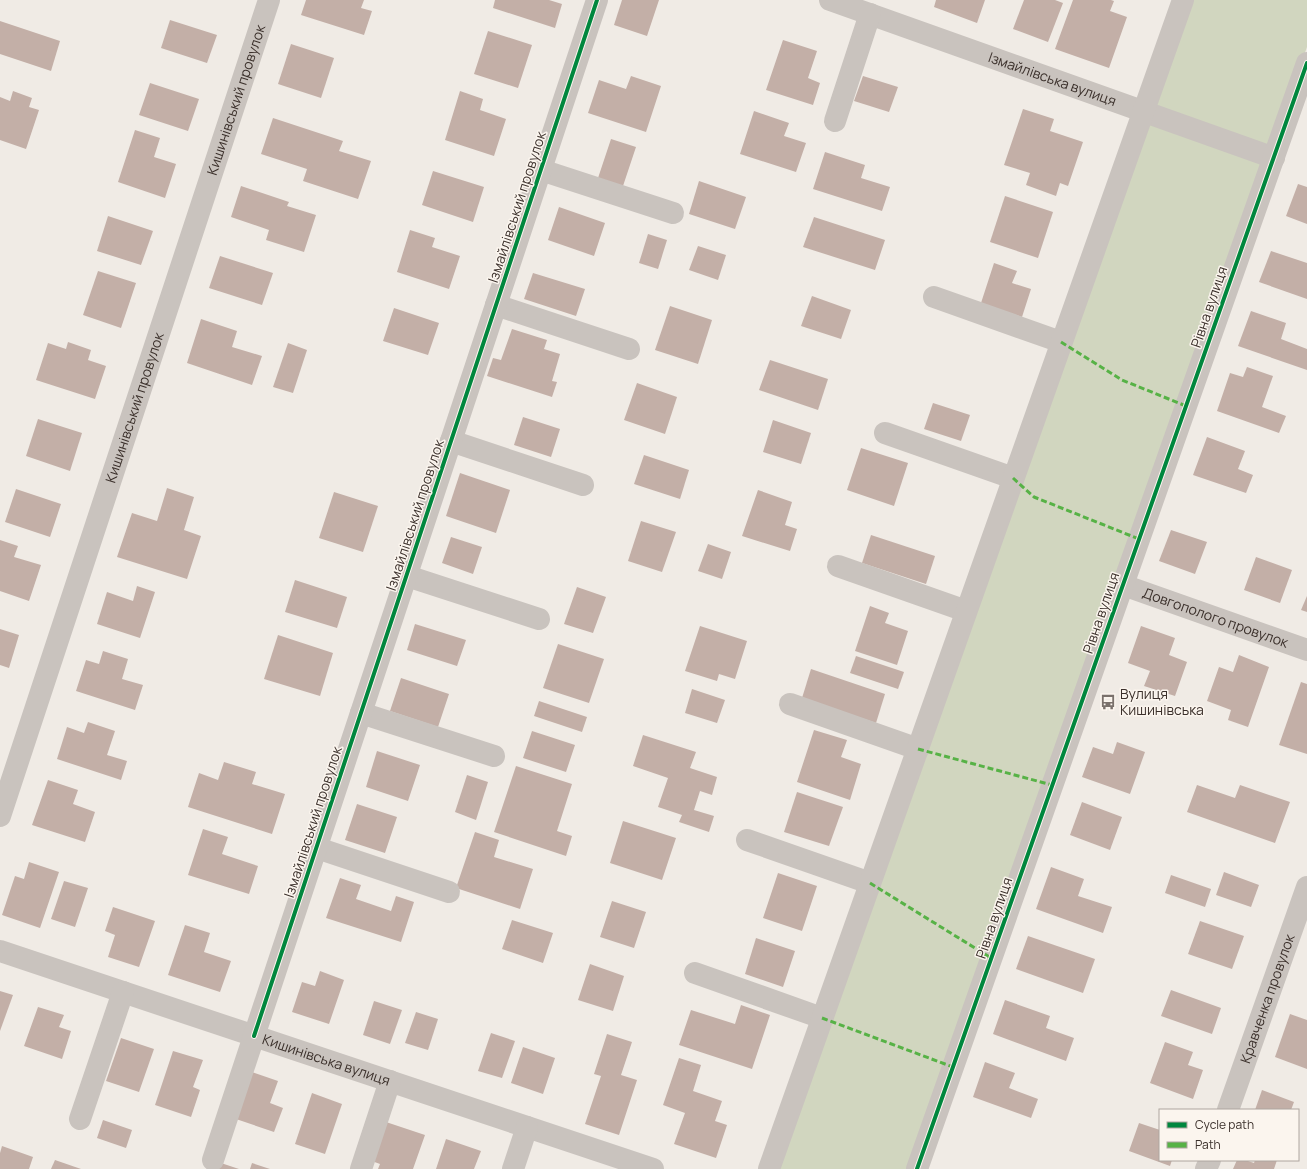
<svg xmlns="http://www.w3.org/2000/svg" width="1307" height="1169" font-family="Manrope,sans-serif">
  <style>
    .green { fill: #d1d6bf }
    .building { fill: #c3afa7 }
    .lines { fill: none; stroke-linecap: round; stroke-linejoin: round }
    .minor { stroke: #c9c3be; stroke-width: 22 }
    .quiet { stroke: #57b246; stroke-width: 3; stroke-dasharray: 6 3; stroke-linecap: butt }
    .cycleway-casing { stroke: #fbf5ee; stroke-width: 6 }
    .cycleway { stroke: #00873e; stroke-width: 4 }
    .labels { text-anchor: middle; stroke-width: 3; stroke-linejoin: round; paint-order: stroke }
    .street-label { font-size: 14px; fill: #3b302b; stroke: #fbf5ee }
    .poi-label { font-size: 14px; fill: #3b302b; stroke: #fbf5ee; text-anchor: start }
  </style>
  <rect width="100%" height="100%" fill="#f0ebe5"/>
  <path class="green" d="M1191 0H1307V47L910 1169H778Z"/>
  <g class="building">
    <path d="M306 0H364L361 8 372 11 364 35 301 15Z"/>
    <path d="M495 0H549L562 4 555 28 493 8Z"/>
    <path d="M622 0H659L647 36 614 25Z"/>
    <path d="M936 0H985L977 23 934 7Z"/>
    <path d="M1024 0H1055L1063 3 1048 42 1013 29Z"/>
    <path d="M1073 0H1111L1114 1 1110 11 1127 17 1109 68 1055 49Z"/>
    <path d="M170 20 217 35 207 63 161 48Z"/>
    <path d="M0 21 60 41 51 71 0 54Z"/>
    <path d="M488 31 532 45 518 88 474 74Z"/>
    <path d="M783 40 817 51 808 78 820 83 813 105 766 90Z"/>
    <path d="M291 44 334 58 321 98 278 84Z"/>
    <path d="M631 76 661 86 646 132 588 113 599 80 626 89Z"/>
    <path d="M863 76 898 87 889 112 854 101Z"/>
    <path d="M150 83 199 99 188 131 139 115Z"/>
    <path d="M13 91 32 98 29 107 39 110 26 149 0 140V97L10 101Z"/>
    <path d="M460 91 483 99 480 110 506 119 494 156 445 140Z"/>
    <path d="M1023 109 1054 119 1050 131 1083 142 1068 186 1060 183 1056 196 1026 185 1030 173 1004 165Z"/>
    <path d="M754 111 789 123 784 136 806 143 796 172 740 154Z"/>
    <path d="M273 118 343 141 339 151 371 161 358 199 303 181 307 169 261 154Z"/>
    <path d="M135 130 160 138 154 157 176 164 165 198 118 182Z"/>
    <path d="M611 139 636 147 623 186 598 178Z"/>
    <path d="M825 152 865 165 861 178 890 187 882 211 813 189Z"/>
    <path d="M433 171 484 187 473 222 422 205Z"/>
    <path d="M699 181 746 197 735 229 689 214Z"/>
    <path d="M1298 184 1307 187V224L1286 216Z"/>
    <path d="M241 186 289 202 287 206 316 215 304 252 266 240 269 230 231 217Z"/>
    <path d="M1005 196 1053 212 1038 258 990 242Z"/>
    <path d="M559 207 605 223 594 256 548 240Z"/>
    <path d="M108 216 153 231 141 265 97 251Z"/>
    <path d="M814 217 885 240 875 270 803 247Z"/>
    <path d="M410 230 435 238 432 247 460 256 449 289 397 272Z"/>
    <path d="M648 234 667 240 658 269 639 263Z"/>
    <path d="M698 246 726 255 718 280 689 270Z"/>
    <path d="M1271 251 1307 263V299L1259 282Z"/>
    <path d="M220 256 273 273 262 305 209 288Z"/>
    <path d="M994 263 1017 271 1012 283 1031 289 1022 317 981 303Z"/>
    <path d="M98 271 136 283 121 328 83 315Z"/>
    <path d="M533 273 585 289 576 316 524 299Z"/>
    <path d="M812 296 851 310 841 339 801 326Z"/>
    <path d="M670 306 712 320 698 364 655 350Z"/>
    <path d="M394 308 439 323 428 355 383 341Z"/>
    <path d="M1251 311 1286 323 1281 339 1307 349V370L1238 346Z"/>
    <path d="M201 319 237 331 232 347 262 356 252 385 187 363Z"/>
    <path d="M512 329 547 340 544 349 560 354 552 381 557 382 552 397 487 376 493 358 501 360Z"/>
    <path d="M68 342 91 350 88 360 106 366 95 399 36 380 48 343 66 349Z"/>
    <path d="M288 343 307 350 293 393 273 387Z"/>
    <path d="M770 360 828 379 818 410 759 390Z"/>
    <path d="M1247 367 1273 376 1262 407 1286 416 1279 433 1217 411 1230 373 1243 377Z"/>
    <path d="M637 383 677 397 665 434 624 420Z"/>
    <path d="M933 403 970 415 961 441 924 429Z"/>
    <path d="M523 417 560 429 551 457 514 445Z"/>
    <path d="M38 419 82 433 70 471 26 456Z"/>
    <path d="M773 420 811 433 801 464 763 452Z"/>
    <path d="M1207 437 1245 451 1238 469 1253 475 1246 493 1193 475Z"/>
    <path d="M861 448 908 463 894 506 847 490Z"/>
    <path d="M644 455 689 470 680 499 634 484Z"/>
    <path d="M460 473 510 490 496 533 446 516Z"/>
    <path d="M167 488 194 497 184 530 201 536 187 579 117 557 132 513 157 521Z"/>
    <path d="M16 489 61 504 50 537 5 522Z"/>
    <path d="M758 490 792 502 785 525 797 529 790 551 742 536Z"/>
    <path d="M334 492 378 506 363 552 319 538Z"/>
    <path d="M641 521 676 532 662 572 628 561Z"/>
    <path d="M1171 530 1207 542 1195 574 1159 561Z"/>
    <path d="M871 535 935 556 926 584 862 563Z"/>
    <path d="M451 537 482 547 473 574 442 563Z"/>
    <path d="M0 540 18 546 14 557 41 565 29 601 0 591Z"/>
    <path d="M708 544 731 552 722 579 698 571Z"/>
    <path d="M1256 557 1292 570 1280 603 1244 590Z"/>
    <path d="M295 580 347 597 337 628 285 612Z"/>
    <path d="M137 586 155 592 140 638 97 624 107 592 133 601Z"/>
    <path d="M577 587 606 597 593 633 564 624Z"/>
    <path d="M1307 596V612L1301 610Z"/>
    <path d="M870 606 889 613 885 623 908 631 897 665 855 651Z"/>
    <path d="M415 624 466 640 457 666 407 650Z"/>
    <path d="M700 626 747 641 735 679 719 674 717 681 685 671Z"/>
    <path d="M1141 626 1175 638 1169 655 1187 662 1175 696 1144 686 1150 671 1128 663Z"/>
    <path d="M0 629 19 635 9 668 0 665Z"/>
    <path d="M278 635 333 653 320 696 264 679Z"/>
    <path d="M558 644 604 659 589 703 543 688Z"/>
    <path d="M103 651 128 659 122 679 143 685 135 710 76 691 86 660 99 664Z"/>
    <path d="M1239 655 1269 667 1248 727 1228 720 1231 710 1207 701 1219 667 1233 672Z"/>
    <path d="M856 656 904 672 898 689 850 673Z"/>
    <path d="M811 669 885 694 876 723 802 698Z"/>
    <path d="M401 678 449 694 438 727 390 711Z"/>
    <path d="M1301 682 1307 684V754L1279 745Z"/>
    <path d="M692 689 725 700 717 723 685 713Z"/>
    <path d="M539 701 587 717 582 732 534 716Z"/>
    <path d="M88 722 115 731 107 755 127 761 121 780 57 759 67 727 84 733Z"/>
    <path d="M814 730 847 740 841 757 861 764 850 800 797 782Z"/>
    <path d="M532 731 575 745 566 772 523 758Z"/>
    <path d="M643 735 696 752 690 768 717 777 712 795 700 791 694 810 714 816 709 832 679 822 682 815 658 807 668 778 633 766Z"/>
    <path d="M1117 742 1145 752 1130 794 1082 777 1093 747 1113 754Z"/>
    <path d="M377 751 420 765 408 801 366 787Z"/>
    <path d="M224 762 256 772 252 784 285 794 272 834 188 807 199 773 218 780Z"/>
    <path d="M516 766 572 784 557 831 572 836 566 856 494 832Z"/>
    <path d="M467 775 488 782 476 820 455 812Z"/>
    <path d="M48 780 78 790 73 804 95 812 85 842 32 825Z"/>
    <path d="M1197 785 1235 798 1240 785 1290 802 1275 843 1187 812Z"/>
    <path d="M797 792 843 807 829 846 784 832Z"/>
    <path d="M1082 802 1122 817 1110 850 1070 835Z"/>
    <path d="M357 804 397 817 385 853 345 840Z"/>
    <path d="M623 821 676 838 662 880 610 863Z"/>
    <path d="M203 829 228 837 222 854 258 866 249 894 188 875Z"/>
    <path d="M475 832 499 840 494 857 533 869 520 909 456 888Z"/>
    <path d="M29 862 59 872 40 928 2 915 15 876 24 879Z"/>
    <path d="M1051 867 1084 879 1078 896 1112 907 1103 933 1036 909Z"/>
    <path d="M1224 872 1259 885 1251 907 1216 895Z"/>
    <path d="M778 873 817 886 802 931 763 918Z"/>
    <path d="M1171 875 1211 889 1205 907 1165 893Z"/>
    <path d="M340 878 361 885 356 899 391 911 396 896 414 902 401 942 326 918Z"/>
    <path d="M64 881 88 888 75 927 51 919Z"/>
    <path d="M612 901 646 912 634 948 600 937Z"/>
    <path d="M113 907 155 921 139 967 108 957 115 935 105 931Z"/>
    <path d="M512 920 553 933 543 963 502 949Z"/>
    <path d="M1200 921 1244 936 1232 969 1188 954Z"/>
    <path d="M185 925 210 933 204 952 231 961 220 992 168 975Z"/>
    <path d="M1028 936 1095 959 1083 993 1016 969Z"/>
    <path d="M756 938 795 951 783 987 745 974Z"/>
    <path d="M590 964 624 976 613 1011 578 1000Z"/>
    <path d="M320 971 344 980 329 1024 292 1012 302 982 315 986Z"/>
    <path d="M1171 990 1221 1008 1212 1034 1161 1016Z"/>
    <path d="M0 991 13 995 0 1031Z"/>
    <path d="M1005 1000 1050 1016 1046 1028 1074 1038 1066 1061 993 1034Z"/>
    <path d="M374 1001 402 1010 390 1044 363 1035Z"/>
    <path d="M741 1005 770 1015 752 1069 679 1045 691 1010 735 1024Z"/>
    <path d="M38 1007 64 1015 59 1027 71 1031 62 1059 24 1046Z"/>
    <path d="M416 1012 438 1019 428 1050 405 1043Z"/>
    <path d="M1290 1014 1307 1020V1069L1275 1057Z"/>
    <path d="M491 1033 515 1041 502 1078 478 1071Z"/>
    <path d="M607 1034 632 1042 621 1075 637 1080 619 1135 585 1124 601 1076 594 1074Z"/>
    <path d="M121 1038 154 1049 139 1092 106 1081Z"/>
    <path d="M1165 1042 1193 1052 1188 1065 1203 1070 1193 1099 1150 1083Z"/>
    <path d="M523 1047 555 1058 543 1094 511 1083Z"/>
    <path d="M173 1051 203 1060 193 1087 200 1090 191 1117 155 1105Z"/>
    <path d="M679 1058 701 1065 693 1091 722 1101 715 1121 727 1125 716 1158 674 1144 685 1113 663 1105Z"/>
    <path d="M985 1062 1015 1073 1009 1088 1038 1099 1031 1118 973 1097Z"/>
    <path d="M252 1072 278 1081 270 1103 283 1108 274 1132 236 1119Z"/>
    <path d="M1262 1090 1294 1102 1291 1110H1255Z"/>
    <path d="M312 1093 342 1104 325 1154 295 1144Z"/>
    <path d="M103 1120 132 1130 126 1148 97 1138Z"/>
    <path d="M383 1121 425 1135 413 1169H378L380 1164 369 1160Z"/>
    <path d="M1139 1123 1160 1130V1160H1172L1170 1166 1129 1151Z"/>
    <path d="M446 1139 481 1151 474 1169H436Z"/>
    <path d="M2 1146 33 1157 29 1169H0V1153Z"/>
    <path d="M55 1160 81 1169H51Z"/>
    <path d="M1237 1160H1245L1254 1163 1255 1160H1277L1274 1169H1233Z"/>
    <path d="M218 1162 239 1169H216Z"/>
    <path d="M252 1163 270 1169H250Z"/>
  </g>
  <g class="lines">
    <g class="minor">
      <path id="s1" d="M830 0 1274 158"/>
      <path d="M835 121 870 14"/>
      <path d="M541 170 673 213"/>
      <path d="M934 297 1061 342"/>
      <path d="M496 305 629 349"/>
      <path d="M885 433 1013 478"/>
      <path d="M451 441 583 485"/>
      <path d="M838 566 966 611"/>
      <path d="M407 576 539 619"/>
      <path id="s2" d="M1123 585 1307 650"/>
      <path d="M790 704 918 749"/>
      <path d="M361 713 494 756"/>
      <path id="s3" d="M0 816 269 0"/>
      <path d="M747 840 870 883"/>
      <path d="M317 848 449 892"/>
      <path id="s4" d="M0 951 653 1169"/>
      <path d="M695 973 822 1018"/>
      <path id="s5" d="M1228 1110 1307 887"/>
      <path d="M80 1119 123 992"/>
      <path d="M213 1160 597 0"/>
      <path d="M361 1169 390 1081"/>
      <path d="M513 1169 527 1127"/>
      <path d="M769 1169 1183 0"/>
      <path d="M917 1169 1307 63"/>
      <path d="M1206 1169 1210 1160"/>
    </g>
    <g class="quiet">
      <path d="M1061 342 1122 380 1186 406"/>
      <path d="M1013 478 1034 497 1139 539"/>
      <path d="M918 749 1052 785"/>
      <path d="M870 883 991 958"/>
      <path d="M822 1018 953 1067"/>
    </g>
    <defs>
      <g id="cycleway">
        <path d="M254 1036 597 0"/>
        <path d="M917 1169 1307 63"/>
      </g>
    </defs>
    <use href="#cycleway" class="cycleway-casing"/>
    <use href="#cycleway" class="cycleway"/>
  </g>
  <defs>
    <symbol id="bus-bare" viewBox="-9 -9 18 18"><path d="M-5-6H5V4H4V6H2V4H-2V6H-4V4H-5ZM-3.5-4V0h7V-4ZM-3.5 1.2v1.5H-2V1.2ZM2 1.2v1.5H3.5V1.2Z" fill="#7a716c" stroke="#fbf5ee" stroke-width="2.5" paint-order="stroke"/></symbol>
  </defs>
  <g fill-rule="evenodd">
    <use href="#bus-bare" x="1097" y="691" width="22" height="22"/>
  </g>
  <g class="labels">
    <g class="street-label">
      <text dy="5" stroke="none"><textPath href="#s1" startOffset="236">Ізмайлівська вулиця</textPath></text>
      <text dy="5" stroke="none"><textPath href="#s3" startOffset="754">Кишинівський провулок</textPath></text>
      <text transform="translate(517 207) rotate(-72)" y="5">Ізмайлівський провулок</text>
      <text transform="translate(1209 307) rotate(-71)" y="5">Рівна вулиця</text>
      <text dy="5" stroke="none"><textPath href="#s3" startOffset="430">Кишинівський провулок</textPath></text>
      <text transform="translate(415 515) rotate(-72)" y="5">Ізмайлівський провулок</text>
      <text transform="translate(1101 613) rotate(-71)" y="5">Рівна вулиця</text>
      <text dy="5" stroke="none"><textPath href="#s2" startOffset="98">Довгополого провулок</textPath></text>
      <text transform="translate(313 822) rotate(-72)" y="5">Ізмайлівський провулок</text>
      <text transform="translate(994 918) rotate(-71)" y="5">Рівна вулиця</text>
      <text dy="5" stroke="none"><textPath href="#s5" startOffset="118">Кравченка провулок</textPath></text>
      <text dy="5" stroke="none"><textPath href="#s4" startOffset="344">Кишинівська вулиця</textPath></text>
    </g>
    <g class="poi-label">
      <text x="1120" y="699">Вулиця<tspan x="1120" dy="16">Кишинівська</tspan></text>
    </g>
  </g>
  <rect x="1159" y="1109" width="140" height="52" fill="#fbf5ee" stroke="#aea6a0"/>
  <rect x="1167" y="1122" width="20" height="6" fill="#00873e" stroke="#aea6a0"/>
  <text x="1195" y="1129" font-size="12" fill="#3b302b">Cycle path</text>
  <rect x="1167" y="1142" width="20" height="6" fill="#57b246" stroke="#aea6a0"/>
  <text x="1195" y="1149" font-size="12" fill="#3b302b">Path</text>
</svg>
